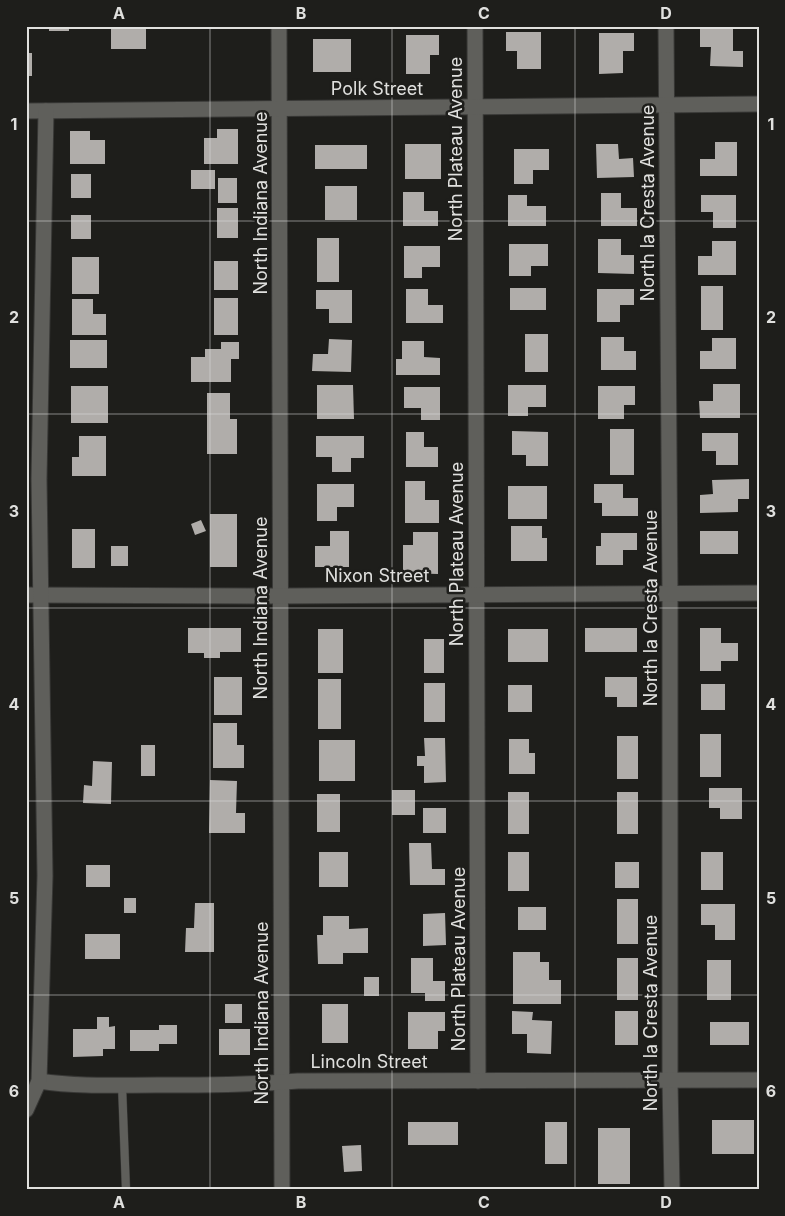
<svg xmlns="http://www.w3.org/2000/svg" width="785" height="1216" font-family="Inter,sans-serif">
  <style>
    .building { fill: #b0adaa }
    .lines { fill: none; stroke-linecap: round; stroke-linejoin: round }
    .service-casing { stroke: #383836; stroke-width: 9 }
    .minor-casing { stroke: #383836; stroke-width: 17 }
    .service { stroke: #5f5f5b; stroke-width: 8 }
    .minor { stroke: #5f5f5b; stroke-width: 15 }
    .grid { fill: none; stroke: #e0e0de; stroke-width: 1; stroke-opacity: 0.55 }
    .labels { text-anchor: middle; stroke-width: 5; stroke-linejoin: round; paint-order: stroke }
    .street-label { font-size: 18px; fill: #e0e0de; stroke: #1e1e1b }
    .neatline { fill: none; stroke: #e0e0de; stroke-width: 2 }
    .grid-label { font-size: 16px; text-anchor: middle; font-weight: bold; fill: #e0e0de }
  </style>
  <rect width="100%" height="100%" fill="#1e1e1b"/>
  <g class="building">
    <rect x="49" y="26" width="20" height="5"/>
    <rect x="111" y="26" width="35" height="23"/>
    <path d="M700 28H733V51H743V67L710 66 711 47H700Z"/>
    <path d="M506 32H541V69H517V51H506Z"/>
    <path d="M599 33H634V51H623V73L599 74Z"/>
    <path d="M406 35H439V55H430V74H406Z"/>
    <rect x="313" y="39" width="38" height="33"/>
    <rect x="26" y="53" width="6" height="23"/>
    <path d="M217 129H238V164H204V138H217Z"/>
    <path d="M70 131H90V140H105V164H70Z"/>
    <path d="M715 142H737V176H700V159H715Z"/>
    <rect x="405" y="144" width="36" height="35"/>
    <path d="M596 144H618L619 159 633 158 634 177 597 178Z"/>
    <rect x="315" y="145" width="52" height="24"/>
    <path d="M514 149H549V170H533V184H514Z"/>
    <rect x="191" y="170" width="24" height="19"/>
    <rect x="71" y="174" width="20" height="24"/>
    <rect x="218" y="178" width="19" height="25"/>
    <rect x="325" y="186" width="32" height="34"/>
    <path d="M403 192H424V211H438V226H403Z"/>
    <path d="M601 193H621V208H637V226H601Z"/>
    <path d="M508 195H527V206H546V226H508Z"/>
    <path d="M701 195H736V228H713V212H701Z"/>
    <rect x="217" y="208" width="21" height="30"/>
    <rect x="71" y="215" width="20" height="24"/>
    <rect x="317" y="238" width="22" height="44"/>
    <path d="M598 239H621V255H634V274L598 273Z"/>
    <path d="M712 241H736V275H698V256H712Z"/>
    <path d="M509 244H548V266H531V276H509Z"/>
    <path d="M404 246H440V267H422V278H404Z"/>
    <rect x="72" y="257" width="27" height="37"/>
    <rect x="214" y="261" width="24" height="29"/>
    <rect x="701" y="286" width="22" height="44"/>
    <rect x="510" y="288" width="36" height="22"/>
    <path d="M406 289H428V305H443V323H406Z"/>
    <path d="M597 289H634V305H620V322H597Z"/>
    <path d="M316 290H352V323H329V309H316Z"/>
    <rect x="214" y="298" width="24" height="37"/>
    <path d="M72 299H93V314H106V335H72Z"/>
    <rect x="525" y="334" width="23" height="38"/>
    <path d="M601 337H624V351H636V370H601Z"/>
    <path d="M712 338H736V369H700V351H712Z"/>
    <path d="M329 339 352 340 351 372 312 371 313 354H328Z"/>
    <rect x="70" y="340" width="37" height="28"/>
    <path d="M402 341H424V357L440 358V375H396V359H402Z"/>
    <path d="M221 342H239V359H231V382H191V357H205V349H221Z"/>
    <path d="M713 384H740V418H700L699 401H713Z"/>
    <path d="M317 385H353L354 419H317Z"/>
    <path d="M508 385H546V407H528V416H508Z"/>
    <rect x="71" y="386" width="37" height="37"/>
    <path d="M598 386H635V405H624V419H598Z"/>
    <path d="M404 387H440V420H421V408H404Z"/>
    <path d="M207 393H230V419H237V454H207Z"/>
    <rect x="610" y="429" width="24" height="46"/>
    <path d="M512 431 548 432V466H526V455H512Z"/>
    <path d="M406 432H424V447H438V467H406Z"/>
    <path d="M702 433H738V465H716V451H702Z"/>
    <path d="M79 436H106V476H72V457H79Z"/>
    <path d="M316 436H364V458H351V472H332V457H316Z"/>
    <path d="M749 479V499H738V512L700 513V495L713 494 712 480Z"/>
    <path d="M405 481H425V500H439V523H405Z"/>
    <path d="M317 484H354V507H337V521H317Z"/>
    <path d="M594 484H623V498H638V516H602V503H594Z"/>
    <rect x="508" y="486" width="39" height="33"/>
    <rect x="210" y="514" width="27" height="53"/>
    <path d="M201 520 206 531 195 535 191 524Z"/>
    <path d="M511 526H542V538H547V561H511Z"/>
    <rect x="72" y="529" width="23" height="39"/>
    <path d="M330 531H349V567H315V546H330Z"/>
    <rect x="700" y="531" width="38" height="23"/>
    <path d="M413 532H438V574L403 573V545H413Z"/>
    <path d="M601 533H637V550H623V565H596V546H601Z"/>
    <rect x="111" y="546" width="17" height="20"/>
    <path d="M188 628H241V652H220V658H204V653H188Z"/>
    <rect x="585" y="628" width="52" height="24"/>
    <path d="M700 628H721V643H738V661H721V671H700Z"/>
    <rect x="318" y="629" width="25" height="44"/>
    <rect x="508" y="629" width="40" height="33"/>
    <rect x="424" y="639" width="20" height="34"/>
    <rect x="214" y="677" width="28" height="38"/>
    <path d="M605 677H637V707H617V697H605Z"/>
    <rect x="318" y="679" width="23" height="50"/>
    <rect x="424" y="683" width="21" height="39"/>
    <rect x="701" y="684" width="24" height="26"/>
    <rect x="508" y="685" width="24" height="27"/>
    <path d="M213 723H237V745H244V768H213Z"/>
    <rect x="700" y="734" width="21" height="43"/>
    <rect x="617" y="736" width="21" height="43"/>
    <path d="M424 738H445L446 782 424 783V766H417V756H425Z"/>
    <path d="M509 739H529V753H535V774H509Z"/>
    <rect x="319" y="740" width="36" height="41"/>
    <rect x="141" y="745" width="14" height="31"/>
    <path d="M93 761 112 762 111 804 83 803 84 785 92 786Z"/>
    <path d="M210 780 237 781 236 813H245V833H209Z"/>
    <path d="M709 788H742V819H720V808H709Z"/>
    <rect x="392" y="790" width="23" height="25"/>
    <rect x="508" y="792" width="21" height="42"/>
    <rect x="617" y="792" width="21" height="42"/>
    <rect x="317" y="794" width="23" height="38"/>
    <rect x="423" y="808" width="23" height="25"/>
    <path d="M409 843H431L432 869H445V885H410Z"/>
    <rect x="319" y="852" width="29" height="35"/>
    <rect x="508" y="852" width="21" height="39"/>
    <rect x="701" y="852" width="22" height="38"/>
    <rect x="615" y="862" width="24" height="26"/>
    <rect x="86" y="865" width="24" height="22"/>
    <rect x="124" y="898" width="12" height="15"/>
    <rect x="617" y="899" width="21" height="45"/>
    <path d="M195 903H214V952H185L186 928H194Z"/>
    <path d="M701 904H735V940H715V925H701Z"/>
    <rect x="518" y="907" width="28" height="23"/>
    <path d="M445 913 446 945 423 946V914Z"/>
    <path d="M323 916H349V929L368 928V953H343V964H318L317 935H323Z"/>
    <rect x="85" y="934" width="35" height="25"/>
    <path d="M513 952H540V962H549V980H561V1004H513Z"/>
    <path d="M411 958H433V981H445V1001H425V993H411Z"/>
    <rect x="617" y="958" width="21" height="42"/>
    <rect x="707" y="960" width="24" height="40"/>
    <rect x="364" y="977" width="15" height="19"/>
    <rect x="225" y="1004" width="17" height="19"/>
    <rect x="322" y="1004" width="26" height="39"/>
    <path d="M512 1011 533 1012 532 1020 552 1021 551 1054 527 1053V1034H512Z"/>
    <rect x="615" y="1011" width="23" height="34"/>
    <path d="M408 1012H445V1031H438V1049H408Z"/>
    <path d="M97 1017H109V1027L115 1026V1049H103V1056L73 1057V1029H97Z"/>
    <rect x="710" y="1022" width="39" height="23"/>
    <path d="M159 1025H177V1044H159V1051H130V1030H159Z"/>
    <rect x="219" y="1029" width="31" height="26"/>
    <rect x="712" y="1120" width="42" height="34"/>
    <rect x="408" y="1122" width="50" height="23"/>
    <rect x="545" y="1122" width="22" height="42"/>
    <rect x="598" y="1128" width="32" height="56"/>
    <path d="M361 1145 362 1171 344 1172 342 1146Z"/>
  </g>
  <g class="lines">
    <defs>
      <path id="service" d="M122 1085 126 1190"/>
      <g id="minor">
        <path d="M279 26 282 1190"/>
        <path d="M475 26 478 1081"/>
        <path d="M666 26 670 593V1081L672 1190"/>
        <path d="M26 111 759 104"/>
        <path d="M26 595 280 596 759 593"/>
        <path d="M39 1081C79 1087 118 1085 157 1085 205 1085 250 1085 298 1081L759 1080"/>
        <path d="M26 1110 39 1081 45 876 39 479 46 111"/>
      </g>
    </defs>
    <use href="#service" class="service-casing"/>
    <use href="#minor" class="minor-casing"/>
    <use href="#service" class="service"/>
    <use href="#minor" class="minor"/>
  </g>
  <path class="grid" d="M210 26V1190M392 26V1190M575 26V1190M26 221H759M26 414H759M26 608H759M26 801H759M26 995H759"/>
  <g class="labels">
    <g class="street-label">
      <text x="377" y="95">Polk Street</text>
      <text transform="translate(456 149) rotate(-90)" y="6">North Plateau Avenue</text>
      <text transform="translate(261 203) rotate(-90)" y="6">North Indiana Avenue</text>
      <text transform="translate(648 203) rotate(-90)" y="6">North la Cresta Avenue</text>
      <text transform="translate(457 554) rotate(-90)" y="6">North Plateau Avenue</text>
      <text x="377" y="582">Nixon Street</text>
      <text transform="translate(261 608) rotate(-90)" y="6">North Indiana Avenue</text>
      <text transform="translate(651 608) rotate(-90)" y="6">North la Cresta Avenue</text>
      <text transform="translate(459 959) rotate(-90)" y="6">North Plateau Avenue</text>
      <text transform="translate(262 1013) rotate(-90)" y="6">North Indiana Avenue</text>
      <text transform="translate(651 1013) rotate(-90)" y="6">North la Cresta Avenue</text>
      <text x="369" y="1068">Lincoln Street</text>
    </g>
  </g>
  <rect width="785" height="1216" fill="none" stroke="#1e1e1b" stroke-width="55"/>
  <rect x="28" y="28" width="730" height="1160" class="neatline"/>
  <g class="grid-label">
    <text x="119" y="19">A</text>
    <text x="301" y="19">B</text>
    <text x="484" y="19">C</text>
    <text x="666" y="19">D</text>
    <text x="14" y="130">1</text>
    <text x="771" y="130">1</text>
    <text x="14" y="323">2</text>
    <text x="771" y="323">2</text>
    <text x="14" y="517">3</text>
    <text x="771" y="517">3</text>
    <text x="14" y="710">4</text>
    <text x="771" y="710">4</text>
    <text x="14" y="904">5</text>
    <text x="771" y="904">5</text>
    <text x="14" y="1097">6</text>
    <text x="771" y="1097">6</text>
    <text x="119" y="1208">A</text>
    <text x="301" y="1208">B</text>
    <text x="484" y="1208">C</text>
    <text x="666" y="1208">D</text>
  </g>
</svg>
